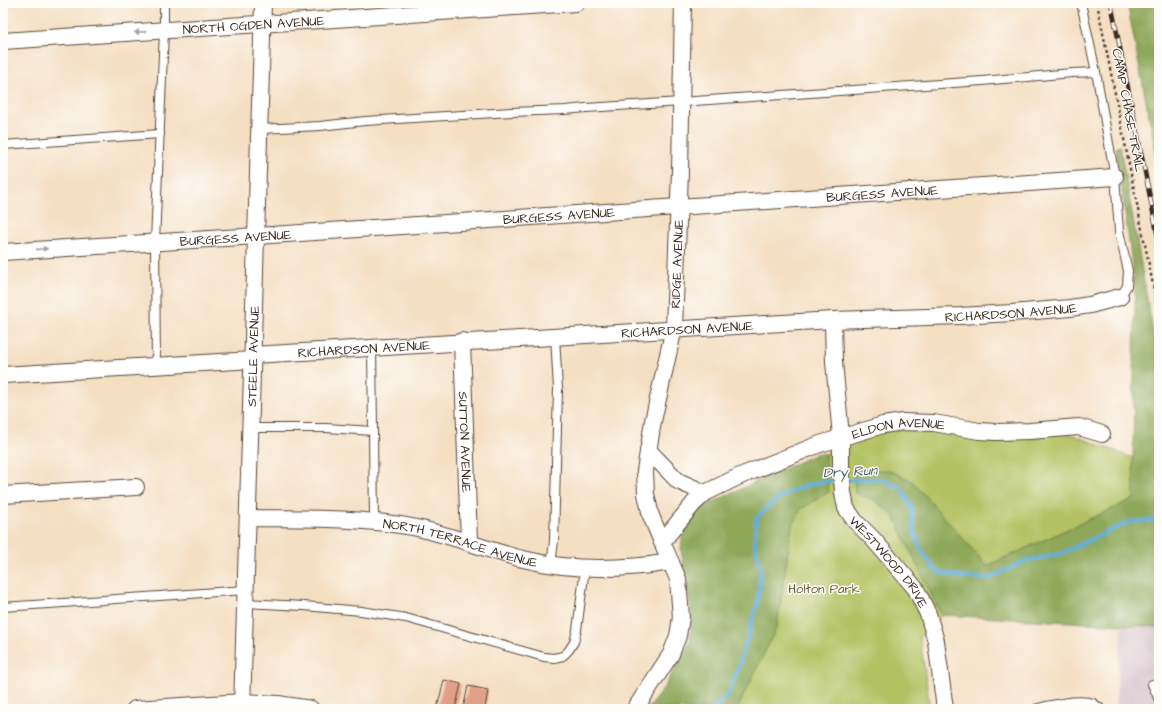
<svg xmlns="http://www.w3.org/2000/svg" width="1162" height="712" font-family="'Architects Daughter',sans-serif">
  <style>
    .industrial { fill: #d2bdc8 }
    .green { fill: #b3c264; stroke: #777641 }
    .forest { fill: #8ea85a; stroke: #64693c }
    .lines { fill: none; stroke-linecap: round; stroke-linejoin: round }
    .stream { stroke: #61aeda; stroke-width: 4 }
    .building { fill: #e19f88 }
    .lane-casing { stroke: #574537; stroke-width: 10 }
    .street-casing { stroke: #574537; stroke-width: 18 }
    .path { stroke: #574537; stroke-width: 2.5; stroke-dasharray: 3 3; stroke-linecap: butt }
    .lane { stroke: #fff; stroke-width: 8 }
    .street { stroke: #fff; stroke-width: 16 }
    .rail-casing { stroke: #3b2a1e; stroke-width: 4.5 }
    .rail { stroke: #fdfcf7; stroke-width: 3; stroke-dasharray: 9; stroke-linecap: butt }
    .oneway { fill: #a79f9a }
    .labels { text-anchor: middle; stroke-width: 3; stroke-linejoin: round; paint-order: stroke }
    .street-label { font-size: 13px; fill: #3b2a1e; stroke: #fdfcf7 }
    .park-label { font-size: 13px; fill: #5f5833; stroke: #fdfcf7 }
    .water-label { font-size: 14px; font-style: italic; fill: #4a5f69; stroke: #fdfcf7 }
  </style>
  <rect width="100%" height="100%" fill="#fdfcf7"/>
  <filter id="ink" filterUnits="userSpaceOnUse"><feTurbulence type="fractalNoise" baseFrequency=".025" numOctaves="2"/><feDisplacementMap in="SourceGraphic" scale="8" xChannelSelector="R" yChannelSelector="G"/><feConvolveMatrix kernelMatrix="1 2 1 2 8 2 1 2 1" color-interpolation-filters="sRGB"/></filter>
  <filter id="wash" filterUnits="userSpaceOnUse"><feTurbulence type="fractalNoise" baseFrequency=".012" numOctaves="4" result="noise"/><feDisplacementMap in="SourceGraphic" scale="16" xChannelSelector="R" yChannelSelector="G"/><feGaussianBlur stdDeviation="0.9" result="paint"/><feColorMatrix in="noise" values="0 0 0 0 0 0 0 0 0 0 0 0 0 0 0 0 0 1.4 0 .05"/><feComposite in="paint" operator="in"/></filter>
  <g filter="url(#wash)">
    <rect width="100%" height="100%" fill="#f4dfc3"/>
    <path class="industrial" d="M1122 626 1159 627V709H1115Z"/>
    <path class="green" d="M918 426 1068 433 1133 458 1134 499 987 566 920 638 930 709H673L825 454 873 432Z"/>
    <g class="forest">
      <path d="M1127 3H1159V168Z"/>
      <path d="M1120 146 1159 365V627L941 615 894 516 874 500 855 493 854 470H889L912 481 987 566 1134 499 1133 458 1135 286 1116 147Z"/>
      <path d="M818 453 825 454 829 492 801 509 792 525 777 627 737 709H648L665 686 690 643 692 615 681 550 683 529 698 509Z"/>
    </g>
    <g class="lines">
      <g class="stream">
        <path d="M845 480 883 479 902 489 912 508 914 529 921 550 937 572 962 577 988 579 1025 561 1060 554 1129 522 1159 519"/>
        <path d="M713 709 729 693 741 661 758 601 761 570 755 544 756 520C760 515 764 510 769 506 787 490 814 481 838 480"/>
      </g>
    </g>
    <g id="blocks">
      <g class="building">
        <path d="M444 680 461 684 455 709 437 708Z"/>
        <path d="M468 686 488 690 485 709H463Z"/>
      </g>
    </g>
  </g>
  <g filter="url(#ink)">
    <use href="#blocks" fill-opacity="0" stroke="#574537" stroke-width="1"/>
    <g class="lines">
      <defs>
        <g id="lane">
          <path d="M1081 3 1096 72 1115 177 1119 231 1128 271 1127 286 1120 297"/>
          <path d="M260 129 320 126 365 121 511 112 565 110 586 108 681 102 982 81 1072 73 1096 72"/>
          <path d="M3 145 160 134"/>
          <path d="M372 347 373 431"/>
          <path d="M156 366 155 242 164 31V3"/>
          <path d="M251 428H326L373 431 374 521"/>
          <path d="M551 565 554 541 558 389 555 336"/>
          <path d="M246 603 304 606 361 611 406 618 544 657 554 658 563 656 569 650 574 642 577 630 585 568"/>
          <path d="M3 607 63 603 116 599 246 590"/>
          <path d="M1152 684 1159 700"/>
          <path d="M1035 709C1048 705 1080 698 1093 703 1096 705 1099 707 1101 709"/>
        </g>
        <g id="street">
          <path id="s1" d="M3 41 576 3"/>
          <path id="s2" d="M3 252 257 236 1115 177"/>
          <path id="s3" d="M833 320 834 362 841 436V465L843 492 846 508 855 521 873 539 916 589 928 614 936 641 945 709"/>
          <path id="s4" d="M462 341 469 542"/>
          <path id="s5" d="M253 355 833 320 960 316 1012 313 1070 308 1090 305 1120 297"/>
          <path d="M3 375 253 360"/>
          <path d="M648 450 678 481 705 493"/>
          <path d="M3 495 136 487"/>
          <path id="s6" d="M249 518C303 519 358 517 412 527 450 534 485 550 523 559 571 571 622 570 671 562"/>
          <path id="s7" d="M662 542 651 516 646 494 645 471 653 421 674 328 680 171 683 3"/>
          <path d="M135 709 243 702 278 704 311 709"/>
          <path id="s8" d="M242 709 263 3"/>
          <path id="s9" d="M635 709 671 654 678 636 681 617 678 579 662 542 694 503 705 493 740 476 820 444 883 425 903 422 934 423 979 431 996 432 1030 431 1079 427 1102 434"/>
        </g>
      </defs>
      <use href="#lane" class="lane-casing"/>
      <use href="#street" class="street-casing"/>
      <path class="path" d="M1097 3 1159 315"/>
      <use href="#lane" class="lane"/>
      <use href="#street" class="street"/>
      <defs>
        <path id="rail" d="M1111 3 1159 242"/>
      </defs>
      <use href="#rail" class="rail-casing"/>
      <use href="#rail" class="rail"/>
    </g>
    <defs><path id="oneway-solid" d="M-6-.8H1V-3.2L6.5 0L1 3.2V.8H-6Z"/></defs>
    <g class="oneway">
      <use href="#oneway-solid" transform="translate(140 32) rotate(176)"/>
      <use href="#oneway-solid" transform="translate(42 249) rotate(-4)"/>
    </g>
  </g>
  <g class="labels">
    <g class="street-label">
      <text dy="5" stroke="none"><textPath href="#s1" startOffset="251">NORTH OGDEN AVENUE</textPath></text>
      <text transform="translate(1129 110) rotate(79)" y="5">CAMP CHASE TRAIL</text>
      <text dy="5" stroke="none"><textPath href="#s2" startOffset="881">BURGESS AVENUE</textPath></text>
      <text dy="5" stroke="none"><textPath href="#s2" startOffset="557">BURGESS AVENUE</textPath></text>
      <text dy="5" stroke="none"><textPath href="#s2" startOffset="233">BURGESS AVENUE</textPath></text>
      <text dy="5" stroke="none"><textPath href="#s7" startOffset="284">RIDGE AVENUE</textPath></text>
      <text dy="5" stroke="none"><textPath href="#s5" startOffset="759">RICHARDSON AVENUE</textPath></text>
      <text dy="5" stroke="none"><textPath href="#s5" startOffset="435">RICHARDSON AVENUE</textPath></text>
      <text dy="5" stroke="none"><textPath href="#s5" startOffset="111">RICHARDSON AVENUE</textPath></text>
      <text dy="5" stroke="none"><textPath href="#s8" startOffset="353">STEELE AVENUE</textPath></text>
      <text dy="5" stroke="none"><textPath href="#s9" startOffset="454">ELDON AVENUE</textPath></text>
      <text dy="5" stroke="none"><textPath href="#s4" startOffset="101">SUTTON AVENUE</textPath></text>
      <text dy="5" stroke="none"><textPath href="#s6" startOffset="214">NORTH TERRACE AVENUE</textPath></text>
      <text dy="5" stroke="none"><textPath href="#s3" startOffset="258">WESTWOOD DRIVE</textPath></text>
    </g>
    <g class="park-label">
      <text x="824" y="593">Holton Park</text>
    </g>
    <g class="water-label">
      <text transform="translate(850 471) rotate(-3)" y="5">Dry Run</text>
    </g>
  </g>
  <rect width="1162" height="712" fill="none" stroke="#fdfcf7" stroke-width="16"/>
</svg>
